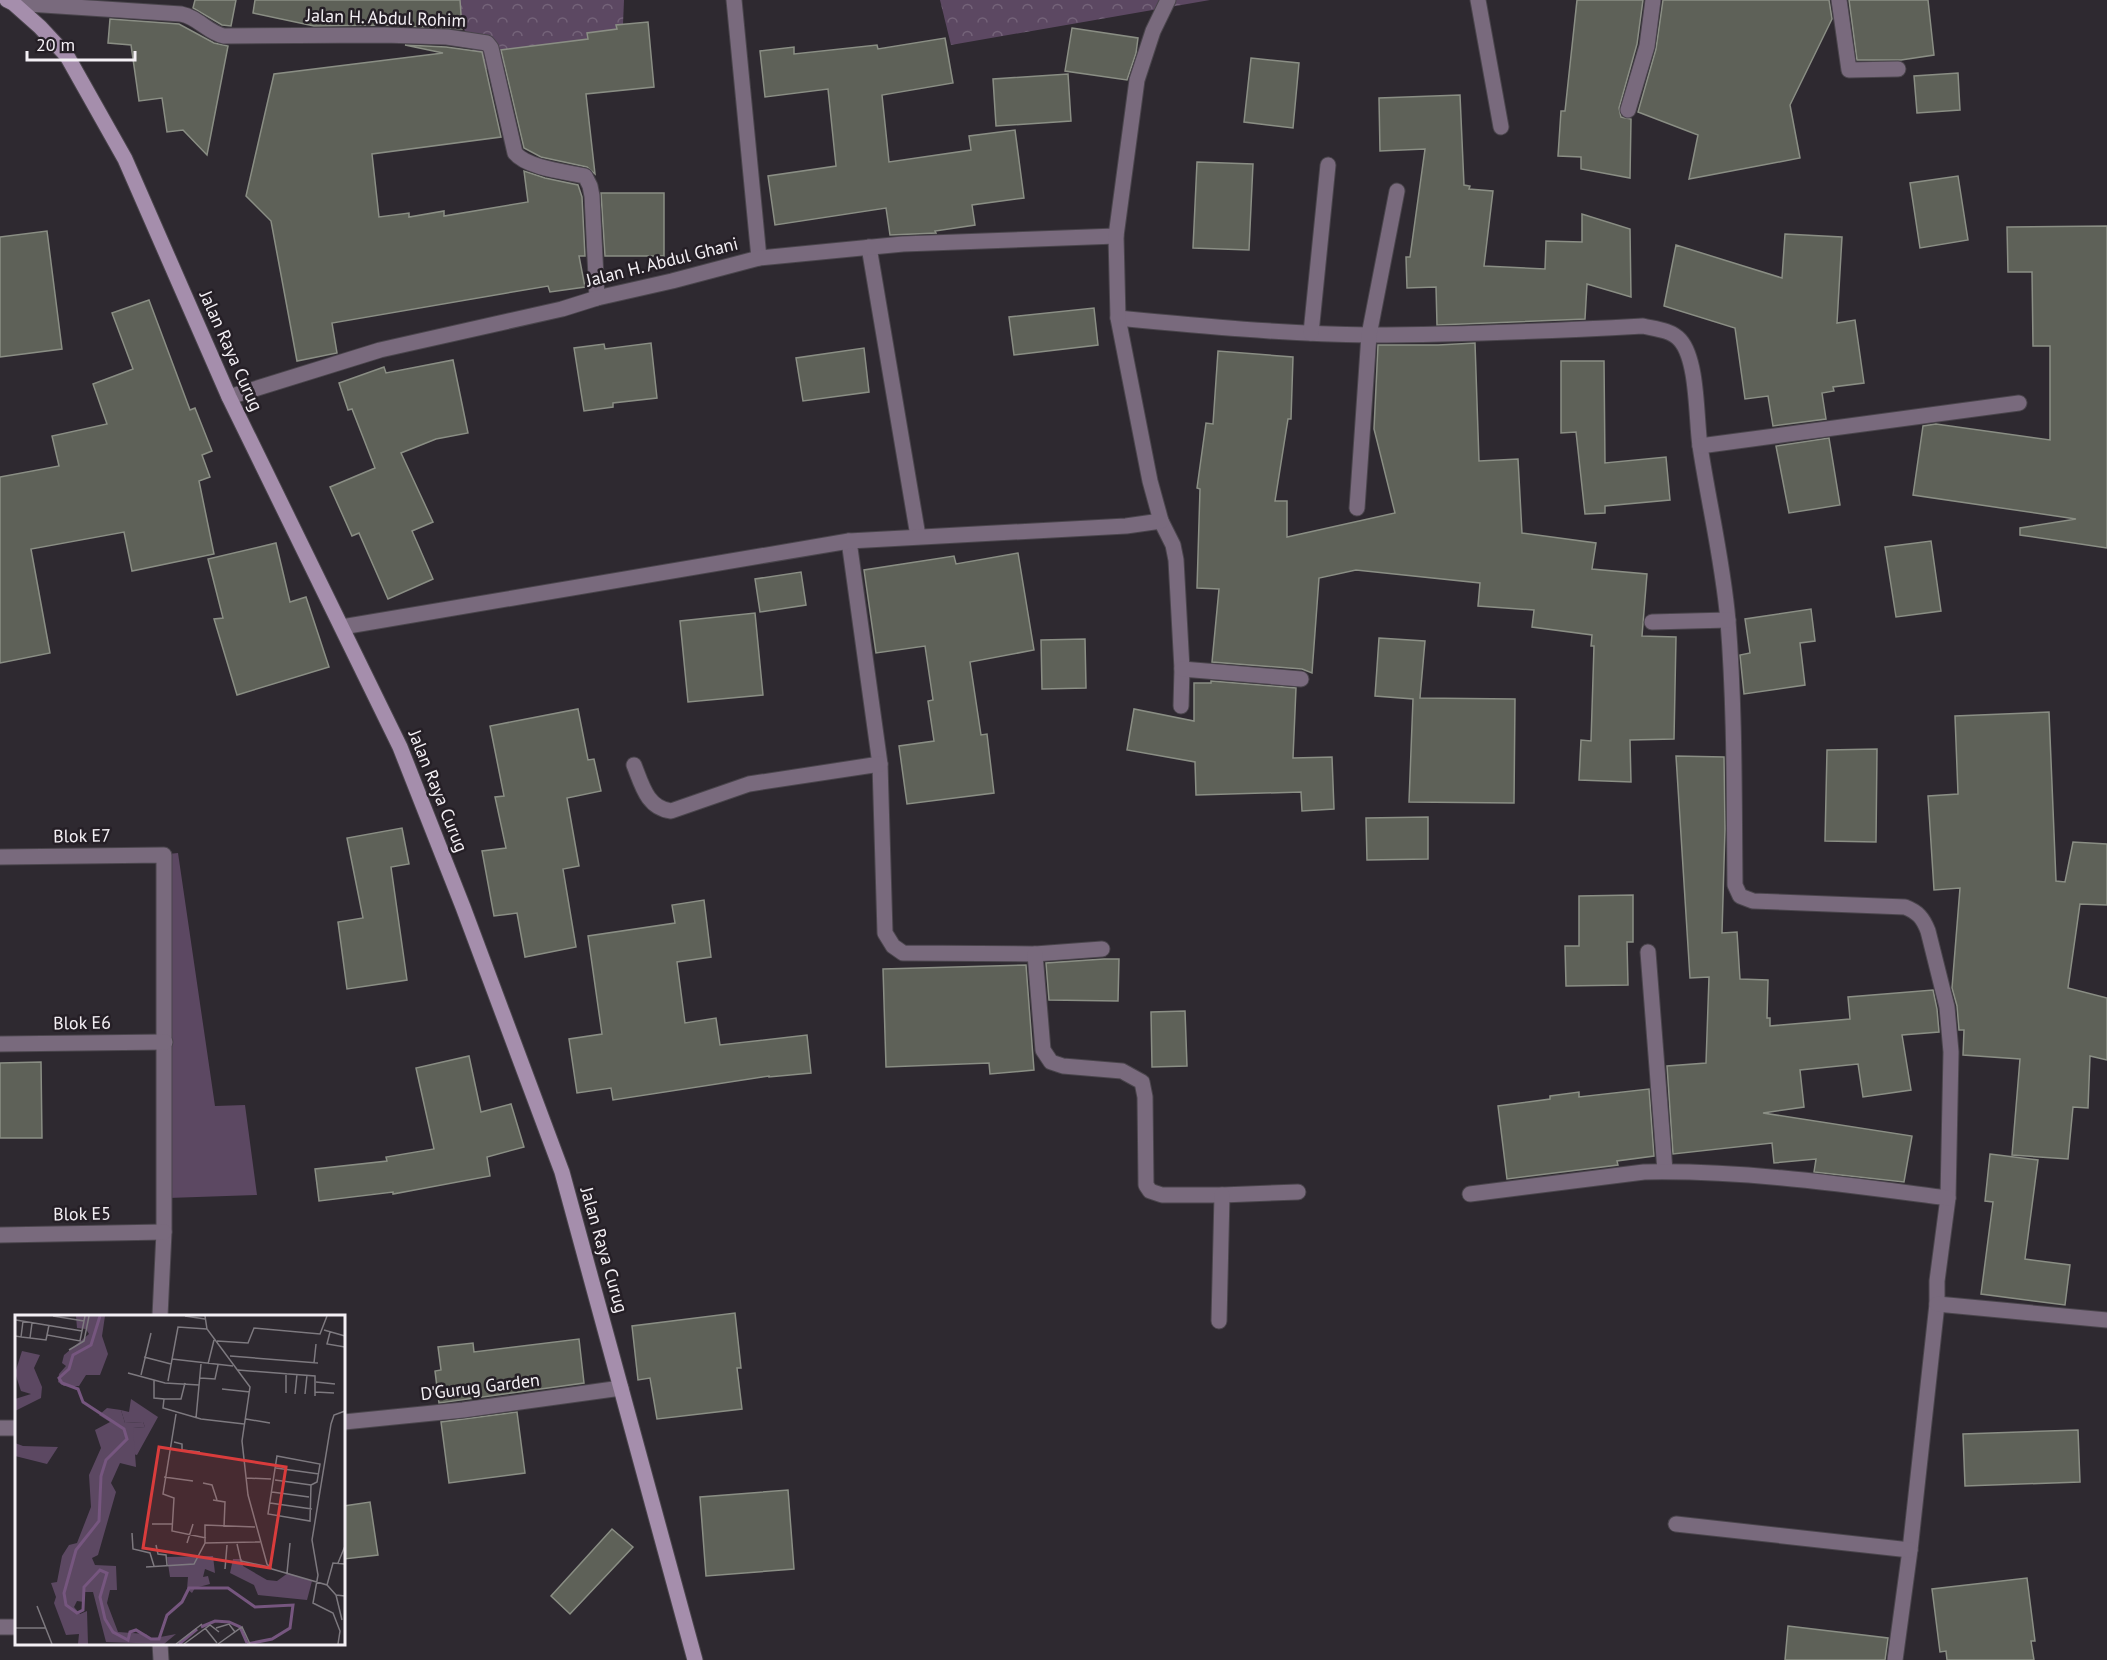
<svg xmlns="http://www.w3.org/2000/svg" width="2107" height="1660" font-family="'PT Sans',sans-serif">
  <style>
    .grass { fill: #5c4862 }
    .forest { fill: url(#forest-crowns) }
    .building { fill: #5e6158; stroke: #8a8e84; stroke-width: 1.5 }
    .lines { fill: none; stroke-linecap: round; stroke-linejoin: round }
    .street-casing { stroke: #4a454c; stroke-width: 17 }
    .secondary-casing { stroke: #4a454c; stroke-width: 17 }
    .street { stroke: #796a7d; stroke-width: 15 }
    .secondary { stroke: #a58eac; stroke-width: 15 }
    .labels { text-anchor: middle; stroke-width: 5; stroke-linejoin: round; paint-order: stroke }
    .street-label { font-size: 18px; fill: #f4f0f5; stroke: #251f26 }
    .inset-river { fill: none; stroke: #76567f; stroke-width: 3 }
    .inset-road { fill: none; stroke: #7d797f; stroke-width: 1.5 }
    .view { fill: #d93c3c; fill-opacity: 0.15; stroke: #d93c3c; stroke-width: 3 }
    .inset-edge { fill: none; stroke: #f4f0f5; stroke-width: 3 }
  </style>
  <defs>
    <pattern id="forest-crowns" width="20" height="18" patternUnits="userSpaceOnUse" patternTransform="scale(1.5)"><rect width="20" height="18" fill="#5c4862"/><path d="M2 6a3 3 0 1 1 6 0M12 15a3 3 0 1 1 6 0" fill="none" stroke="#746379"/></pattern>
  </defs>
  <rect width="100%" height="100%" fill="#2e2930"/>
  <path class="grass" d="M178 853 215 1106 245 1105 257 1195 168 1198V854Z"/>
  <g class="forest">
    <path d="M452 0H624L622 48 481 70Z"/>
    <path d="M940 0H1210L951 45Z"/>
  </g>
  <g class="building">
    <path d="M195 0H236L231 26 222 25 193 8Z"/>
    <path d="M255 0H460L462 29 384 25 314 26 253 13Z"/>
    <path d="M1577 0H1643L1637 44 1619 108 1621 117 1631 119 1630 178 1581 169V157L1558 156 1561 111H1565Z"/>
    <path d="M1663 0H1829L1832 19 1790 105 1800 158 1689 179 1698 135 1638 112 1656 49Z"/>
    <path d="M1849 0H1928L1934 55 1901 60H1857Z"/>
    <path d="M110 19 179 24 214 43 228 46 207 155 183 130 167 132 162 98 139 101 131 45 108 43Z"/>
    <path d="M648 22 654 87 586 94 595 174 587 167 541 157 524 148 501 50 588 39 587 33 617 29 616 25Z"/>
    <path d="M1072 28 1138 38 1136 53 1127 80 1065 71Z"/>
    <path d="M945 38 953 83 882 95 889 162 971 150 969 136 1015 130 1024 198 972 205 975 225 935 231 936 233 890 235 886 208 775 225 768 176 836 166 828 89 765 97 760 51 794 47V54L877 45 878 49Z"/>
    <path d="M405 45 446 47 482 52 501 137 372 154 379 217 409 213V217L444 211V216L528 202 524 171 545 178 578 185 582 197 585 256H579L585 287 550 292 548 286 332 323 337 353 297 361 271 221 246 196 274 74 443 53Z"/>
    <path d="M1251 58 1299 63 1293 128 1244 122Z"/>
    <path d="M1958 73 1960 110 1917 113 1914 76Z"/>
    <path d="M1068 74 1071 121 996 126 993 79Z"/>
    <path d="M1460 95 1464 185 1470 186 1469 189 1493 191 1484 266 1545 269 1546 241 1582 242V214L1630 229 1631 297 1587 284 1585 319 1437 325 1436 287 1407 288 1406 257H1410L1425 149 1380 151 1379 98Z"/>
    <path d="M1197 162 1253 164 1249 250 1193 248Z"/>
    <path d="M1958 176 1968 240 1920 248 1910 183Z"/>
    <path d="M601 193H664V256H605Z"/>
    <path d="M2107 226V548L2020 535V528L2076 519 1913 495 1923 426 1936 424 2050 440V346H2033L2032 272H2008L2007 227Z"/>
    <path d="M47 231 62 349 0 357V237Z"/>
    <path d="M1785 234 1842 237 1837 323 1855 320 1864 383 1833 387 1834 391 1822 393 1826 419 1773 426 1768 396 1745 399 1735 328 1664 306 1676 245 1782 278Z"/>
    <path d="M149 300 190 410 195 408 212 451 202 455 210 477 199 481 214 554 132 571 124 532 31 549 50 653 0 663V477L59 466 52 436 107 424 93 384 133 369 112 313Z"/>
    <path d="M1094 308 1098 345 1014 355 1009 317Z"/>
    <path d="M651 343 657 398 613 403V407L584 411 574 348 604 344 605 349Z"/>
    <path d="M1475 343 1479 461 1518 459 1522 533 1596 543 1592 569 1647 574 1642 636 1676 637 1674 739 1630 740 1631 782 1579 780 1581 740 1591 741 1594 646H1591L1592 635 1532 627 1534 610 1478 606 1480 583 1356 570 1319 578 1312 673 1302 669 1212 662 1219 589 1197 588 1200 489 1197 488 1206 423 1213 424 1218 351 1293 357 1291 419H1288L1275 501H1287V537L1395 513 1374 429 1378 345H1438Z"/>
    <path d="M864 348 869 392 803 401 796 358Z"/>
    <path d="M453 360 468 433 436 439 401 453 433 522 412 531 433 579 388 599 359 533 352 536 330 487 375 468 352 409 348 410 339 383 384 367 386 373Z"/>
    <path d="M1561 361H1604L1605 463 1666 457 1670 500 1605 506V513L1585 514 1576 432 1561 433Z"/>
    <path d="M1829 438 1840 505 1789 513 1776 446Z"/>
    <path d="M1931 541 1941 611 1896 617 1885 547Z"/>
    <path d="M276 543 290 602 306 597 329 667 237 695 214 619 223 618 208 559Z"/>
    <path d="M1018 553 1034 650 970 662 981 735 987 734 994 793 907 804 899 746 934 741 928 701 933 700 925 646 876 653 864 570 954 556 956 564Z"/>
    <path d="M801 572 806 605 760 612 755 579Z"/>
    <path d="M1811 609 1815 641 1800 643 1805 685 1744 694 1740 655 1750 653 1745 619Z"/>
    <path d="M755 613 763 695 688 702 680 621Z"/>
    <path d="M1379 638 1425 641 1420 698 1515 699 1514 803 1409 802 1413 699 1375 696Z"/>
    <path d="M1085 639 1086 688 1042 689 1041 640Z"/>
    <path d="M1211 681 1296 688 1293 758 1332 757 1334 809 1302 811 1301 792 1196 795 1195 762 1127 750 1134 709 1194 721V683H1211Z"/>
    <path d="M578 709 588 760 594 759 601 791 567 798 579 866 563 869 576 947 525 957 517 913 494 916 482 851 506 848 495 797 504 796 490 726Z"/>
    <path d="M2049 712 2056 881 2065 882 2073 842 2107 844V905L2080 904 2068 988 2107 998V1060L2090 1056 2088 1108 2073 1107 2068 1159 2012 1155 2020 1059 1963 1055 1964 1030H1959L1957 1006 1952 988 1960 888 1934 890 1928 796 1958 794 1955 716Z"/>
    <path d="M1877 749 1876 842 1825 841 1827 750Z"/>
    <path d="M1676 756 1724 757 1725 829 1722 933 1737 932 1740 979 1768 980 1767 1018H1770V1026L1850 1019 1848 997 1933 990 1937 1009 1939 1032 1902 1035 1911 1090 1863 1097 1858 1064 1800 1070 1804 1107 1763 1113 1912 1136 1904 1182 1814 1172 1816 1159 1774 1163 1772 1143 1673 1154 1667 1066 1706 1063 1709 977 1690 978Z"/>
    <path d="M1428 817V859L1367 860 1366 818Z"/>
    <path d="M402 828 409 864 391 867 407 980 347 989 338 922 363 918 347 838Z"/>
    <path d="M1633 895V942H1627L1628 985 1566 986 1565 946H1579V896Z"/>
    <path d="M704 900 711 957 677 962 685 1023 716 1018 720 1045 807 1035 811 1073 769 1077V1076L613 1100 611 1088 577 1093 569 1039 602 1034 588 936 675 923 672 905Z"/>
    <path d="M1104 959H1119L1118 1001 1049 1000 1046 963Z"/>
    <path d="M1026 965 1034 1070 990 1074 989 1063 886 1067 883 969Z"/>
    <path d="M1185 1011 1187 1066 1152 1067 1151 1012Z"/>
    <path d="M469 1056 481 1112 511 1104 524 1147 487 1157 490 1176 393 1194V1192L319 1201 315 1169 387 1161 386 1157 434 1149 416 1068Z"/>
    <path d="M41 1062 42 1138H0V1063Z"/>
    <path d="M1649 1089 1654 1156 1617 1161 1618 1165 1507 1179 1498 1106 1550 1099V1096L1579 1092V1097Z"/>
    <path d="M1990 1154 2038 1160 2025 1259 2070 1265 2065 1305 1981 1294 1993 1202 1985 1201Z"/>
    <path d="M735 1313 741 1368H737L742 1409 657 1419 650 1378 638 1380 632 1326Z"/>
    <path d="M579 1339 584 1383 439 1403 435 1371 441 1370 438 1347 473 1343 474 1352Z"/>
    <path d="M517 1412 525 1473 449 1483 441 1422Z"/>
    <path d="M2078 1430 2080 1482 1965 1486 1963 1434Z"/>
    <path d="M788 1490 794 1569 706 1576 700 1497Z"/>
    <path d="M370 1502 378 1555 344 1559V1506Z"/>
    <path d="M612 1529 633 1547 570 1614 551 1596Z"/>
    <path d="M2027 1578 2035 1641H2031L2034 1660H1947L1946 1651 1940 1652 1932 1589Z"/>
    <path d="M1788 1626 1888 1638 1885 1660H1785Z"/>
  </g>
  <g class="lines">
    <defs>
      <g id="street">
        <path d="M734 0 759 258"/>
        <path d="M1478 0 1501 127"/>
        <path d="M1839 0 1849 70 1898 69"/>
        <path d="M13 3 181 14C198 17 207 32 224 36L384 35 447 37 487 43 491 48 515 153C527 168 567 172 585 176L590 186 592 196 597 298"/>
        <path d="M1628 110 1647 46 1653 0"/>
        <path d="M869 247 918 536"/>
        <path d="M1118 318C1201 326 1285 334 1369 335 1460 335 1551 331 1643 326 1656 329 1671 330 1680 340 1698 360 1696 419 1700 446 1709 505 1723 562 1728 621 1735 709 1734 797 1735 885L1740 896 1753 901 1905 907C1918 912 1923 918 1928 931L1947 1007 1951 1052 1948 1198 1937 1281V1304L1910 1550 1895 1660"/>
        <path d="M1311 333 1328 165"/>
        <path d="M229 397 380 350 562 309 597 298 672 281 759 258 903 244 1116 236"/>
        <path d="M1700 446 2019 403"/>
        <path d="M1357 508 1369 335 1397 191"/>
        <path d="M1161 521 1173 545 1176 560 1182 669 1181 706"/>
        <path d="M849 541 880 764 885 933 893 946 903 953 1035 954 1102 949"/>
        <path d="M1652 622 1728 620"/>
        <path d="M342 627 849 541 1126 526 1161 521 1150 481 1118 318 1116 236 1137 80 1153 31 1168 0"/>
        <path d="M1182 669 1301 679"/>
        <path d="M634 765C642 785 647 808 671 811L749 784 880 764"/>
        <path d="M0 857 164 855V1232L160 1316"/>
        <path d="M1648 952 1665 1171"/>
        <path d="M1035 954 1043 1050 1051 1062 1063 1066 1122 1071 1142 1082 1145 1097 1146 1185 1150 1191 1162 1195H1222L1298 1192"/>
        <path d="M0 1044 165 1042"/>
        <path d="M1470 1194 1644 1172C1746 1170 1847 1185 1948 1198"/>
        <path d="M0 1235 164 1232"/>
        <path d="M1937 1304 2107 1320"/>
        <path d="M1219 1321 1222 1195"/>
        <path d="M344 1422 463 1410 621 1388"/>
        <path d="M0 1428H16"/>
        <path d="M1676 1524 1910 1550"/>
        <path d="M0 1627H16"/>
        <path d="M160 1644 161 1660"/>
      </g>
      <path id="secondary" d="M7 0 13 3 40 27 67 56 125 159 229 397 400 747 463 907 562 1172 695 1660"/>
    </defs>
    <use href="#street" class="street-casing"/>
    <use href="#secondary" class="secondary-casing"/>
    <use href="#street" class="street"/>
    <use href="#secondary" class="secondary"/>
  </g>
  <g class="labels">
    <g class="street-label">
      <text transform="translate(386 18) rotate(2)" y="6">Jalan H. Abdul Rohim</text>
      <text transform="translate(662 262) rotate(-14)" y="6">Jalan H. Abdul Ghani</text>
      <text transform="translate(231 351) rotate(66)" y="6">Jalan Raya Curug</text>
      <text transform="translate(438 791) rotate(68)" y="6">Jalan Raya Curug</text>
      <text transform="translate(82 836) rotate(-1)" y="6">Blok E7</text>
      <text transform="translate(82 1023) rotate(-1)" y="6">Blok E6</text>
      <text transform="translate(82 1214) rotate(-1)" y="6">Blok E5</text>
      <text transform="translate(604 1250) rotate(74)" y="6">Jalan Raya Curug</text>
      <text transform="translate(480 1387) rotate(-7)" y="6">D'Gurug Garden</text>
    </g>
  </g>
  <g transform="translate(15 1315)">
    <rect width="330" height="330" fill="#2e2930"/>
    <path d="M116 84 143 102 122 140 118 139V113L130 112 128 107 110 108 106 95 114 97Z" fill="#5c4862"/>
    <path d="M61 1H90L87 21 93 39 85 60H71L64 71H49L43 67 44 59 51 51 47 48 49 40 74 19 71 14 62 13ZM7 36 25 40 19 53 27 72 26 83 0 96V84L16 79 6 76 0 58ZM92 93 106 95 110 108 128 107 130 112 118 113 121 152 105 148 96 168 101 177 83 240 77 243 80 250 101 251 102 275H95L92 288 103 317 131 319 135 324 161 319 149 329 91 327 78 277H70L69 287 62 286 59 292 65 299 72 296 73 329H63L64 319 51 320 39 288 41 282 36 268 42 267 47 241 54 230 62 228 76 192 74 160 86 133 80 115 95 107 84 100ZM0 128 8 131 43 132 32 149 0 141ZM198 241 200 258 190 254 188 262 193 261 195 269 180 273 177 278 172 274 173 262H155L152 242ZM218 244H227L228 251 252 265 262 266 273 258 297 266 292 285 243 280 239 270 215 258Z" fill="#5c4862"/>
    <path class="inset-river" d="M85 1 76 30 58 40 54 54 44 63 47 68 63 74 68 87 109 114 112 124 91 145 86 161 84 206 61 235 49 278 51 290 62 298 68 295 69 272 85 255 92 258 85 282 90 304 98 317 113 325 115 317 121 315 136 324H144L152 300 167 287 174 273H213L240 292 278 290 275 313 257 324 232 329M186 312 200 306 214 307 225 312 232 328M164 329 182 314"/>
    <path class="inset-road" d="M38 1 69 6M170 1 190 4M190 1 192 14 235 72 227 126 233 180 252 249 257 254 312 270 321 280 330 281M1 5 67 16M34 10 32 20 65 26 70 1M309 15 330 21M315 17 312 29 330 32M0 21 6 22 8 6M6 22 15 23 17 8M15 23 31 25 32 20M202 26 233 28 239 13 305 19 312 1M54 35 69 26 74 1M215 41 303 48M129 42 156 49M157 44 218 51M299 48 301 29M193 49 199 25M223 55 300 61V81M113 58 150 68 184 70M126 60 136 18M185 63 200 64 203 50M139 65V83L149 84 148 93 186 104 229 109M153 66 163 12 192 14M301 67 320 69M207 74 235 77M300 77 319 78M271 78V58M280 79 282 59M290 79 292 60M149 84H166L170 68M161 99 148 179 159 183 157 216 191 223M181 103 186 49M231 104 255 108M159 127 167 129V135L185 137M262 141 305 149 302 167 296 170 295 206 253 199ZM261 153 304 159M149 162 178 166M231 163 256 164M260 165 296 170M188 168 197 170 202 185M257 177 294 182M198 185 210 187 209 212M255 188 297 194M137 209H157M117 218 118 234 135 238 139 251M172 228 178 209M190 228 245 227M222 229 226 246 254 252M141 230 143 239 151 240 152 250M323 248 330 231M131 252 179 249 190 228V210L240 212M210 254 212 230M272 258 275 228M312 270 318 248 330 249M321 280 327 305M22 291 37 329M0 313H31M190 313 202 328M201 313 214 309 220 317M161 329 187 309M169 329 195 310 204 317M203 329 227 312 235 329M323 329 325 316 318 298 298 288 303 260 297 225 316 109 319 100 330 96"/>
    <path class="view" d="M144 132 271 152 255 253 128 233Z"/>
    <rect width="330" height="330" class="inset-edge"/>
  </g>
  <path d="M27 51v9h108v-9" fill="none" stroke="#f4f0f5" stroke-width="3"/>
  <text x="36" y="51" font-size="18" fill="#f4f0f5" stroke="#251f26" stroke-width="4.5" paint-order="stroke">20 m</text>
</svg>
